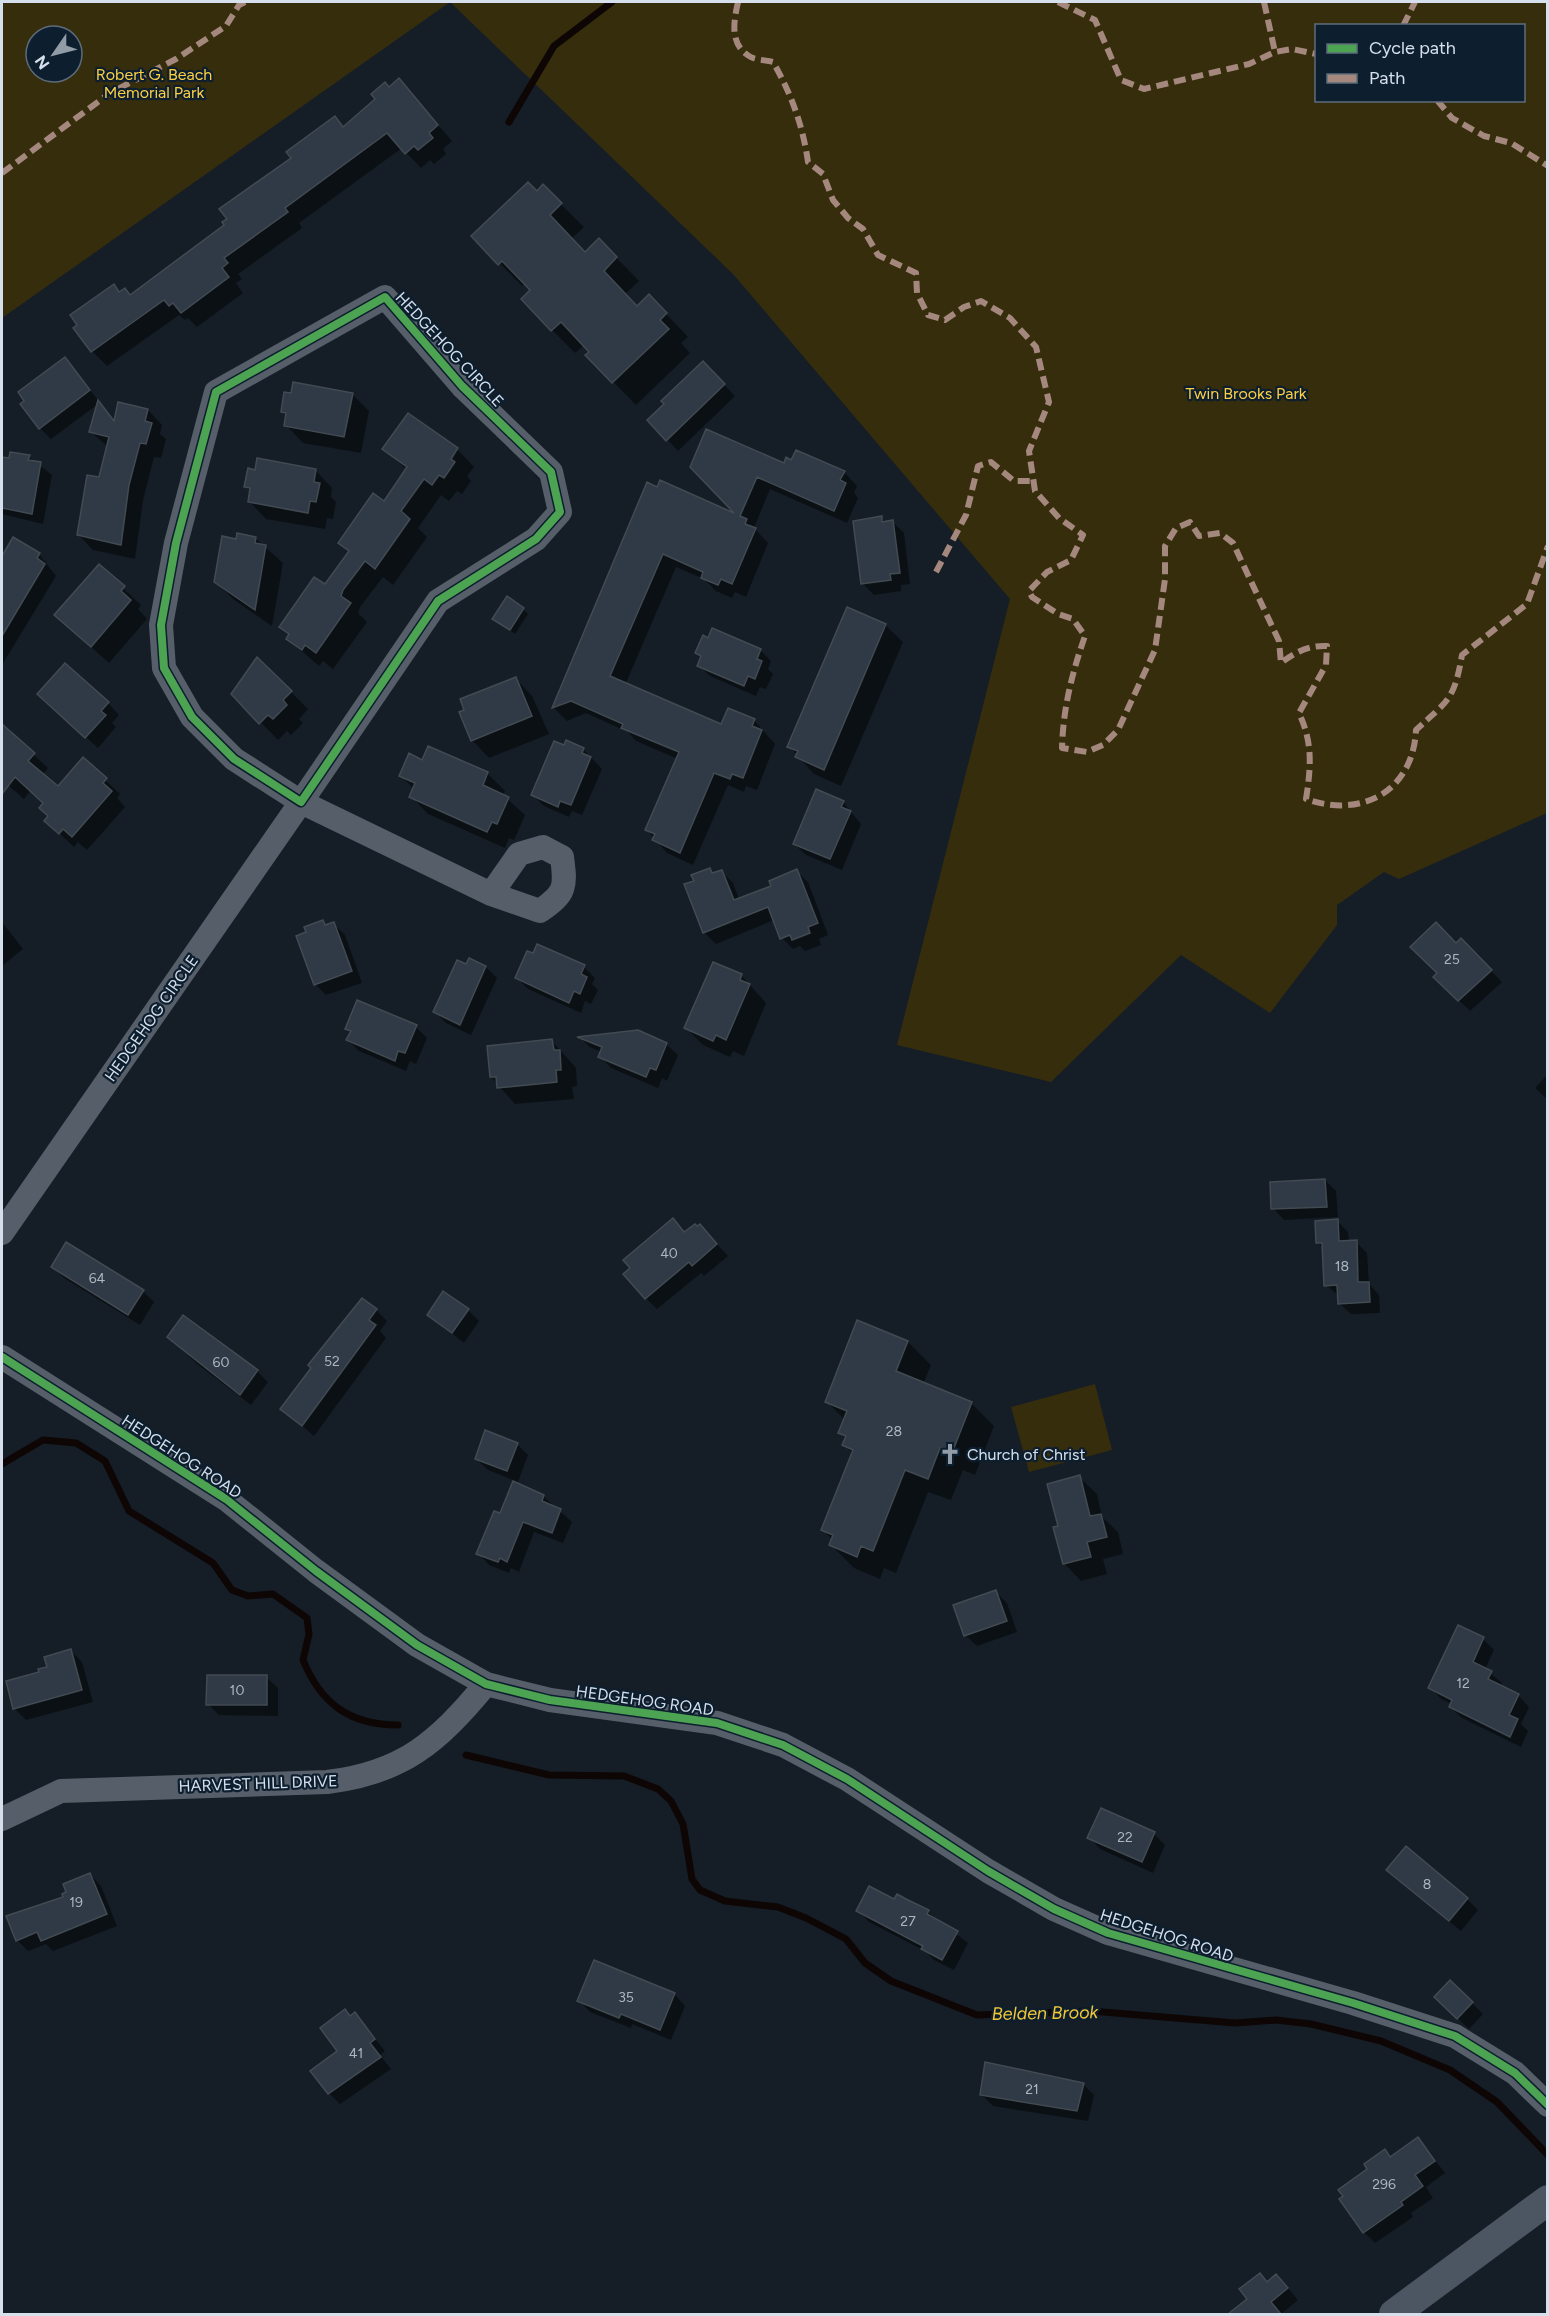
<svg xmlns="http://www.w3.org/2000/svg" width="1549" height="2316" font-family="Figtree,sans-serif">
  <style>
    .green { fill: #362d0d; fill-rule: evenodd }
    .shadow { fill: #0007 }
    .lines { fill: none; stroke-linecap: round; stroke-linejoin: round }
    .stream { stroke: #0d0604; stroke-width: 7 }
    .building { fill: #2f3a46; stroke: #424a52; stroke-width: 1.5 }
    .minor { stroke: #565f69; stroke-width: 24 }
    .major { stroke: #4b5662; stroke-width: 30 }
    .quiet { stroke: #a5887d; stroke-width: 6; stroke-dasharray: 12 6; stroke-linecap: butt }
    .cycleway-casing { stroke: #0d1e2f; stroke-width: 11 }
    .cycleway { stroke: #4ca352; stroke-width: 8 }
    .labels { text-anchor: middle; stroke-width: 4.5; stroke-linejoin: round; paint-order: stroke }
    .number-label { font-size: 14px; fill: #acb6c2 }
    .park-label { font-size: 16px; fill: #fcd042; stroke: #0d1e2f }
    .street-label { font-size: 16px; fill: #d5e0ec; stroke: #0d1e2f }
    .poi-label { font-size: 16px; fill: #d5e0ec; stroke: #0d1e2f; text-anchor: start }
    .water-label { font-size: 18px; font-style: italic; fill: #f3c836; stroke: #0d1e2f }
  </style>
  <rect width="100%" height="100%" fill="#151e27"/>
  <g class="green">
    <path d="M2 2H1547V813L1399 879 1384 872 1337 905V925L1270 1013 1181 955 1051 1082 897 1045 1010 599 733 274 450 2 2 318ZM1316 26H1524V100H1316ZM36 36H72V72H36Z"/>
    <path d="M1095 1384 1112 1450 1029 1472 1011 1407Z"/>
  </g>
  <g class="shadow">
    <path d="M399 80 452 141 443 149 446 154 434 164 430 160 421 168 402 148 299 223 302 228 238 274 242 279 236 283 243 293 197 327 188 318 185 320 179 315 107 366 92 351 114 286 121 293 125 290 131 296 226 225 335 118 344 127Z"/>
    <path d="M543 187 584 227 572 238 586 253 599 240 639 281 625 294 637 307 649 296 688 337 681 343 690 353 636 405 587 355 591 352 584 345 575 353 552 330 523 299 532 290 526 283 522 286 473 236Z"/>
    <path d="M65 359 115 421 148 410 162 425 160 434 166 439 161 458 154 457 143 500 135 559 93 550 79 535 100 479 108 447 91 432 98 404 51 439 40 428Z"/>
    <path d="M703 363 735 396 678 451 667 439Z"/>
    <path d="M352 394 369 411 361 453 303 443 286 425 287 416 282 411Z"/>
    <path d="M384 449H457L474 467 467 476 471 481 462 494 457 491 449 501 441 495 418 528 427 537 393 585 383 577 360 607 358 613 367 622 333 669 323 661 319 666 288 639 290 635 281 627 325 586 350 552 340 543 385 503 407 470Z"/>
    <path d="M29 457 52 475 43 524 2 514V458Z"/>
    <path d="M785 465 844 472 857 486 854 493 858 498 847 523 770 489 754 528 768 543 746 597 735 592 732 598 716 591 704 579 676 567 625 685 722 726 754 720 775 744 757 790 746 786 744 792 728 785 693 865 667 853 647 830 678 759 636 741 628 732 586 713 567 721 554 708 648 484 740 518 692 466Z"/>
    <path d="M315 470 332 488 331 497 336 502 333 519 327 518 325 529 266 519 249 501 251 492 246 487 256 471Z"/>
    <path d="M881 518 886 523 893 522 904 533 910 584 901 585V591L874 595 862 583Z"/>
    <path d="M255 538 283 563 272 626 233 599 216 582 237 540Z"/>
    <path d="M14 539 39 554 56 576 2 665V559Z"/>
    <path d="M99 566 141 605 138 609 147 619 109 663 74 632Z"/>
    <path d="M523 609 528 614 515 634 494 619Z"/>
    <path d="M885 625 903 642 841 786 814 774 789 746Z"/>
    <path d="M760 650 771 661 768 669 773 674 766 689 760 687 756 696 710 676 698 665 702 658 697 653Z"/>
    <path d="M258 659 308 709 299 719 303 723 291 735 287 731 278 740 233 694Z"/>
    <path d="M515 678 532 696 549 734 489 758 472 740Z"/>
    <path d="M108 703 119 715 112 723 116 727 98 748 51 705Z"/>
    <path d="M2 726 48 768 42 775 58 788 83 759 120 794 117 798 125 807 87 850 78 842 74 847 46 821 49 817 45 803 31 790 24 799 2 780Z"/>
    <path d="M429 748 487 773 505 791 503 795 525 815 514 840 509 838 505 848 428 814 411 796 414 789 401 776 423 762Z"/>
    <path d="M583 749 602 769 582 815 572 811 569 817 544 806 533 795Z"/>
    <path d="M843 802 861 824 842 870 806 855 794 844Z"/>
    <path d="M709 870 714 874 721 871 733 883 739 899 773 887 796 871 808 882 828 935 819 939 821 945 805 951 800 946 793 949 782 938 774 920 716 944 705 933 686 885 696 881Z"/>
    <path d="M2 922 23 949 2 966Z"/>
    <path d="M322 922 327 926 334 924 345 935 362 983 326 995 315 984 308 933Z"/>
    <path d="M1461 940 1502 982 1470 1011 1435 977Z"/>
    <path d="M486 967 497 978 471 1035 446 1023 435 1012Z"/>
    <path d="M584 967 595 978 592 984 598 990 591 1004 585 1001 581 1013 528 989 517 978Z"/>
    <path d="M741 975 766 1003 744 1056 733 1051 730 1057 703 1045 686 1028Z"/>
    <path d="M416 1027 427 1038 416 1064 410 1061 406 1071 359 1051 348 1040 351 1033 347 1028Z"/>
    <path d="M580 1038 666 1044 678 1055 667 1081 662 1078 658 1088 611 1068 600 1056 601 1052 590 1047Z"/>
    <path d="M552 1041 576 1068 577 1086 572 1087 574 1099 515 1104 491 1077Z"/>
    <path d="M1548 1074V1100L1535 1088Z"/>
    <path d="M1325 1180 1336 1191 1338 1217 1284 1220 1273 1208Z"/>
    <path d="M673 1220 685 1233 700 1226 728 1256 704 1276 701 1273 657 1309 646 1298Z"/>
    <path d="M1337 1221 1348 1232 1349 1242H1356L1367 1253 1369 1284 1379 1295 1380 1313 1351 1314 1339 1303V1296L1326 1285 1324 1249 1317 1242Z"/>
    <path d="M52 1267 143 1291 154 1302 140 1325 64 1278Z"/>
    <path d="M376 1310 387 1321 380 1331 386 1338 314 1436 282 1409Z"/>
    <path d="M468 1310 479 1321 464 1343 429 1315Z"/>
    <path d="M169 1337 257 1371 268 1382 251 1405 197 1364Z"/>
    <path d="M908 1342 931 1365 923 1384 971 1403 994 1426 975 1475 963 1470 951 1500 928 1492 896 1573 884 1568 880 1579 854 1568 831 1545 833 1540 823 1530 853 1454 844 1445 846 1439 840 1432 845 1420 826 1401Z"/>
    <path d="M517 1444 528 1455 518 1482 488 1470 476 1459Z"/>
    <path d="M1079 1477 1097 1494 1102 1517 1118 1532 1123 1554 1103 1559 1107 1574 1081 1581 1064 1563 1059 1527Z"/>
    <path d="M543 1496 572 1522 563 1543 534 1532 519 1572 511 1568 509 1573 489 1565 478 1553Z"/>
    <path d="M995 1591 1007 1603 1017 1632 977 1646 965 1635Z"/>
    <path d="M1483 1639 1494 1650 1485 1669 1502 1683 1500 1687 1518 1695 1529 1707 1521 1724 1528 1731 1521 1747 1462 1718 1450 1707 1452 1704 1441 1699 1430 1687Z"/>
    <path d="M71 1651 82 1662 93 1702 26 1720 15 1709 7 1682 41 1674Z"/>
    <path d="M266 1677 278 1688V1716L219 1715 208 1704Z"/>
    <path d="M1154 1834 1165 1845 1153 1873 1100 1849 1089 1837Z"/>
    <path d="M90 1874 101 1886 117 1926 53 1951 46 1944 28 1951 17 1940Z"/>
    <path d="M1400 1881 1467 1899 1478 1910 1461 1931Z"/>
    <path d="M895 1901 928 1912 968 1943 954 1970 934 1960 925 1951 869 1922 858 1910Z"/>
    <path d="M1450 1982 1483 2014 1469 2029 1436 1997Z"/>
    <path d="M674 1994 685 2006 671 2040 632 2024 631 2028 590 2012 579 2000Z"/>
    <path d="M355 2014 385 2051 380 2055 391 2069 340 2104 329 2093 339 2051 351 2018Z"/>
    <path d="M1083 2084 1094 2095 1088 2121 993 2106 982 2095Z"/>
    <path d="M1418 2139 1445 2173 1426 2187 1433 2198 1411 2213 1413 2217 1375 2243 1364 2232 1369 2169 1385 2151 1391 2158Z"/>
    <path d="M1268 2283 1287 2287 1298 2300 1281 2314H1243L1238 2309Z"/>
  </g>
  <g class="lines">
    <g class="stream">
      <path d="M509 122 554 46 612 2"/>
      <path d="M2 1464 43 1440 76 1443 105 1461 129 1511 213 1563 232 1590 248 1596 273 1594 307 1618 309 1634 303 1660C321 1704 350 1725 398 1725"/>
      <path d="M466 1755 549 1775 624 1776 658 1789 671 1801 683 1824 692 1879 700 1890 725 1901 778 1907 806 1918 846 1939 865 1963 891 1981 977 2015 1091 2011 1235 2023 1276 2020 1311 2024 1381 2041 1450 2070 1497 2102 1548 2155"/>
    </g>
  </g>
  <g class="building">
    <path d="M399 78 438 125 429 133 433 138 418 150 414 146 405 154 387 133 285 208 288 212 224 258 228 263 222 268 229 277 181 313 173 303 169 306 164 300 91 352 73 328 77 325 70 315 114 284 119 292 125 288 130 295 224 225 222 222 227 219 219 209 291 158 286 152 335 116 343 127 375 99 371 94 385 82 389 87Z"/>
    <path d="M528 182 537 191 543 184 562 203 550 215 585 252 599 238 617 257 604 271 637 306 649 294 667 313 660 320 669 329 612 383 585 355 589 352 561 322 551 331 521 299 530 290 502 261 498 265 471 236Z"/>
    <path d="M65 357 90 390 39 429 20 404 24 401 18 392Z"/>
    <path d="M703 361 725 384 666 441 647 420 664 404 661 401Z"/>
    <path d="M293 382 353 393 344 437 284 426 286 413 281 412 284 392 291 393Z"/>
    <path d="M98 400 114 421 118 402 148 409 145 421 152 423 146 444 140 443 129 485 121 545 77 535 87 475 99 477 109 437 89 432Z"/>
    <path d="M408 413 458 448 451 459 455 462 444 478 439 475 432 485 424 479 401 511 410 519 375 569 365 561 343 590 341 596 351 603 316 653 305 645 302 650 286 639 289 634 279 627 314 577 325 584 349 551 338 543 373 493 384 501 407 467 382 449Z"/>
    <path d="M706 429 784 463 786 457 791 460 796 450 845 471 840 480 846 483 834 511 757 477 740 516 747 519 745 524 756 528 732 584 721 579 718 585 701 578 703 572 663 554 610 676 721 724 728 708 755 719 752 726 762 730 743 778 732 774 730 779 714 773 680 853 652 840 655 834 645 830 679 752 621 728 623 724 571 701 552 708 647 482 657 487 660 480 734 513 690 467Z"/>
    <path d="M10 452 30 455 28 460 41 462 32 514 2 508V457L9 458Z"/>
    <path d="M257 458 316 469 314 482 320 483 316 502 310 501 308 513 248 502 250 488 244 487 248 468 255 470Z"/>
    <path d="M882 516V522L893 520 900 573 890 574 891 580 861 584 853 521Z"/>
    <path d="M237 533 256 537 255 543 266 545 255 610 214 582 222 536 236 539Z"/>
    <path d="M13 537 40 553 37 558 45 564 2 636V556Z"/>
    <path d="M99 564 125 586 121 591 131 600 91 647 54 615Z"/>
    <path d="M507 596 524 608 510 630 492 619Z"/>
    <path d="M847 607 886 624 824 770 795 757 798 751 787 747Z"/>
    <path d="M712 628 761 649 757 659 762 661 755 679 748 676 744 686 697 666 701 656 695 653 703 635 708 638Z"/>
    <path d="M257 657 292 691 283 700 287 705 273 719 268 715 259 724 231 694Z"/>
    <path d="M65 663 109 702 101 711 106 715 85 738 37 694Z"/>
    <path d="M516 677 532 716 471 741 459 712 464 710 460 699Z"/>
    <path d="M2 724 35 753 28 761 58 786 83 757 107 778 103 783 112 791 72 837 63 829 59 834 44 821 48 816 39 808 43 803 15 777 2 794Z"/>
    <path d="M566 740 584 748 582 753 591 757 571 805 560 801 558 807 531 795 554 741 564 745Z"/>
    <path d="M428 746 488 772 483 785 509 797 497 824 492 822 487 832 409 797 415 783 399 776 409 753 422 760Z"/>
    <path d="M816 789 844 801 841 807 851 811 830 859 793 844Z"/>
    <path d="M710 868 712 873 722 870 734 900 771 886 769 881 797 869 818 923 808 927 810 933 792 940 790 935 780 939 768 907 703 933 684 884 694 881 691 875Z"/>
    <path d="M323 920 325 925 334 922 352 971 314 985 296 936 306 932 304 927Z"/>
    <path d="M1436 922 1456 943 1461 938 1492 970 1458 1001 1433 977 1437 973 1410 947Z"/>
    <path d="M537 944 585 965 581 974 587 977 580 994 574 991 569 1003 515 978 527 951 533 953Z"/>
    <path d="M469 958 486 966 460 1025 433 1012 457 960 466 964Z"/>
    <path d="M713 962 742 974 740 980 750 984 726 1040 716 1035 713 1041 684 1028Z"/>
    <path d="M357 1000 417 1025 405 1053 398 1051 395 1061 346 1040 351 1031 345 1029Z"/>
    <path d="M638 1030 667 1043 656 1070 650 1068 646 1077 598 1057 602 1047 577 1037Z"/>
    <path d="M552 1039 554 1050H560L561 1070H556L557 1082 497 1088 496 1077H490L487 1046Z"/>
    <path d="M1325 1179 1327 1207 1271 1209 1270 1182Z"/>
    <path d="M673 1218 684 1232 695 1224 697 1226 700 1224 717 1244 692 1266 689 1262 645 1299 623 1274 630 1268 623 1260Z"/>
    <path d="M1338 1219 1339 1241 1357 1240 1358 1282H1369L1370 1302 1338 1304 1337 1285 1324 1286 1322 1243H1316L1315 1221Z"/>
    <path d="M66 1242 144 1290 128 1315 51 1267Z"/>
    <path d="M443 1291 469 1309 452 1333 427 1315Z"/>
    <path d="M362 1298 377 1309 369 1320 376 1325 302 1426 280 1409 311 1368 308 1365Z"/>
    <path d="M183 1315 258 1370 240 1395 167 1337Z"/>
    <path d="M857 1320 908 1341 896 1371 972 1402 952 1453 940 1448 928 1479 905 1470 873 1551 861 1546 857 1557 829 1545 833 1535 821 1530 853 1450 842 1445 846 1436 838 1433 847 1411 825 1402Z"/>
    <path d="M485 1430 518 1443 507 1471 475 1459Z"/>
    <path d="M1080 1475 1090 1516 1101 1514 1107 1537 1087 1542 1091 1557 1063 1564 1053 1527 1058 1526 1047 1484Z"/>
    <path d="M513 1481 544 1495 542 1501 561 1509 552 1533 523 1522 507 1562 500 1558 498 1562 476 1554 494 1511 500 1513Z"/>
    <path d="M996 1590 1007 1621 964 1636 953 1605Z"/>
    <path d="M1458 1625 1484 1637 1473 1662 1492 1671 1488 1679 1519 1694 1509 1715 1518 1719 1510 1737 1449 1707 1452 1700 1428 1688Z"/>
    <path d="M71 1649 82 1690 13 1709 6 1681 39 1672 38 1669 47 1667 44 1657Z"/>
    <path d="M207 1675H267V1705H206Z"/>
    <path d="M1101 1808 1155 1832 1142 1862 1087 1838Z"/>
    <path d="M1406 1846 1468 1898 1449 1921 1386 1870Z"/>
    <path d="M90 1873 107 1914 41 1941 37 1932 16 1941 6 1916 63 1897 62 1894 66 1892 63 1884Z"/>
    <path d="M869 1886 894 1899 897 1894 908 1900 929 1910 927 1914 958 1931 942 1960 921 1949 923 1946 856 1911Z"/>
    <path d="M594 1960 675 1993 660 2030 621 2014 619 2018 577 2001Z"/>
    <path d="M1450 1980 1473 2002 1457 2019 1434 1997Z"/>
    <path d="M345 2009 350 2016 355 2012 375 2039 370 2043 381 2057 328 2094 310 2071 337 2051 320 2028Z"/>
    <path d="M985 2062 1084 2083 1077 2111 980 2095Z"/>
    <path d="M1418 2137 1435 2161 1415 2175 1423 2186 1401 2202 1403 2205 1363 2233 1339 2199 1343 2196 1338 2190 1367 2169 1364 2164 1385 2149 1390 2157Z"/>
    <path d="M1260 2273 1267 2282 1276 2274 1288 2288 1271 2302 1281 2314H1228L1247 2299 1239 2289Z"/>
  </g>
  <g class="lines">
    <g class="minor">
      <path d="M385 297 462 386 551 472 560 512 536 539 438 601 301 802 234 759 192 717 164 668 161 625 176 543 216 392Z"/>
      <path d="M2 1233 301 802 491 894 540 911C566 893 566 887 562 857L543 847 519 854 491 894"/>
      <path d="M2 1357 226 1499 316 1571 417 1645 486 1684 550 1700 717 1723 783 1745 847 1779 988 1871 1054 1909 1108 1933 1353 2003 1455 2036 1515 2073 1548 2105"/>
      <path d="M2 1819 61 1791 327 1782C403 1773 438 1742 486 1684"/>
    </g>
    <path class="major" d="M1394 2314 1548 2200"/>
    <g class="quiet">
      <path d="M738 2C734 20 729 44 749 56 754 60 766 60 773 62 791 93 803 126 808 162L823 174 833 200 848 218 863 229 878 255 916 273 917 293 928 315 945 320 964 307 981 301 1010 318 1036 347 1049 402 1029 451 1035 491 1059 518 1083 535 1071 560 1047 572 1029 591 1032 597 1058 614 1073 619 1085 636C1072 673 1063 709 1062 748L1087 752 1103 745 1118 730 1155 650 1165 579V546L1176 528 1190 522 1199 536 1220 533 1233 543 1279 641 1281 663C1295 652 1309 645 1327 646L1326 665 1299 713C1313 743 1311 767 1306 799 1362 819 1413 791 1416 730 1448 700 1454 701 1462 655L1527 604 1548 546"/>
      <path d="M1058 2 1095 20 1121 80 1144 89 1249 64 1275 52 1292 49 1316 54"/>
      <path d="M1264 2 1275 52"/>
      <path d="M1403 26 1415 2"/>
      <path d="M1437 100 1452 118 1484 136 1511 143 1548 166"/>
      <path d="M2 173 110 93 176 59 226 26 239 5 245 2"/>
      <path d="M936 572 966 515 978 466 991 462 1014 481H1033"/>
    </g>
    <defs>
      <g id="cycleway">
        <path d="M385 297 462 386 551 472 560 512 536 539 438 601 301 802 234 759 192 717 164 668 161 625 176 543 216 392Z"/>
        <path d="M2 1357 226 1499 316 1571 417 1645 486 1684 550 1700 717 1723 783 1745 847 1779 988 1871 1054 1909 1108 1933 1353 2003 1455 2036 1515 2073 1548 2105"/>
      </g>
    </defs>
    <use href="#cycleway" class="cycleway-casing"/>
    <use href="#cycleway" class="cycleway"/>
  </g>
  <defs>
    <symbol id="church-bare" viewBox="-9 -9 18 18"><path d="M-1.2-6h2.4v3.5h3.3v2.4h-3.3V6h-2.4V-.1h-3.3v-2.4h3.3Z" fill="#929ca7" stroke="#0d1e2f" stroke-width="2.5" paint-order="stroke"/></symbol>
  </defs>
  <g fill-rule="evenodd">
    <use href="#church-bare" x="935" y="1439" width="30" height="30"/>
  </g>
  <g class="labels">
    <g class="number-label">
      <text x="1452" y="964">25</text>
      <text x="669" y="1258">40</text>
      <text x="1342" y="1271">18</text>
      <text x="97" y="1283">64</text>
      <text x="332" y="1366">52</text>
      <text x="221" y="1367">60</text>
      <text x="894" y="1436">28</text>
      <text x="1463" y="1688">12</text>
      <text x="237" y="1695">10</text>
      <text x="1125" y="1842">22</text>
      <text x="1427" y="1889">8</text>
      <text x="76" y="1907">19</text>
      <text x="908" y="1926">27</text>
      <text x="626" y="2002">35</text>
      <text x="356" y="2058">41</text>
      <text x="1032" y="2094">21</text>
      <text x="1384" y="2189">296</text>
    </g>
    <g class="park-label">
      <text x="154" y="80">Robert G. Beach<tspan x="154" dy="18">Memorial Park</tspan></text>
      <text x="1246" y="399">Twin Brooks Park</text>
    </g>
    <g class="street-label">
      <text transform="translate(450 349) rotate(47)" y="6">HEDGEHOG CIRCLE</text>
      <text transform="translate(151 1018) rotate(-55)" y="6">HEDGEHOG CIRCLE</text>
      <text transform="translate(182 1456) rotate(33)" y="6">HEDGEHOG ROAD</text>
      <text transform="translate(645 1700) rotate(8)" y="6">HEDGEHOG ROAD</text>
      <text transform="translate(258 1783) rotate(-2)" y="6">HARVEST HILL DRIVE</text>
      <text transform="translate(1167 1935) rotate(18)" y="6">HEDGEHOG ROAD</text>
    </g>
    <g class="poi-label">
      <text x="967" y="1460">Church of Christ</text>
    </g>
    <g class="water-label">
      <text transform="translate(1045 2013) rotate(-1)" y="6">Belden Brook</text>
    </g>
  </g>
  <rect width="1549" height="2316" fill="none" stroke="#d5e0ec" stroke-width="6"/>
  <rect x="1315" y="24" width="210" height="78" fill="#0d1e2f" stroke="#5d6c7b" stroke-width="1.5"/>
  <rect x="1327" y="44" width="30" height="9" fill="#4ca352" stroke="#5d6c7b" stroke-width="1.5"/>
  <text x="1369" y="54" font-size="18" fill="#d5e0ec">Cycle path</text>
  <rect x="1327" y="74" width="30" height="9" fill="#a5887d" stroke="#5d6c7b" stroke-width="1.5"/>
  <text x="1369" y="84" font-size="18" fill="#d5e0ec">Path</text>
  <g transform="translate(54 54) rotate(235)"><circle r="28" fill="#0d1e2f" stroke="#5d6c7b" stroke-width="1.5"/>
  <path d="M0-4.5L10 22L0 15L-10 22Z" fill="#929ca7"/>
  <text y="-9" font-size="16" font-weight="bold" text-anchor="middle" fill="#d5e0ec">N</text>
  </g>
</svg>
